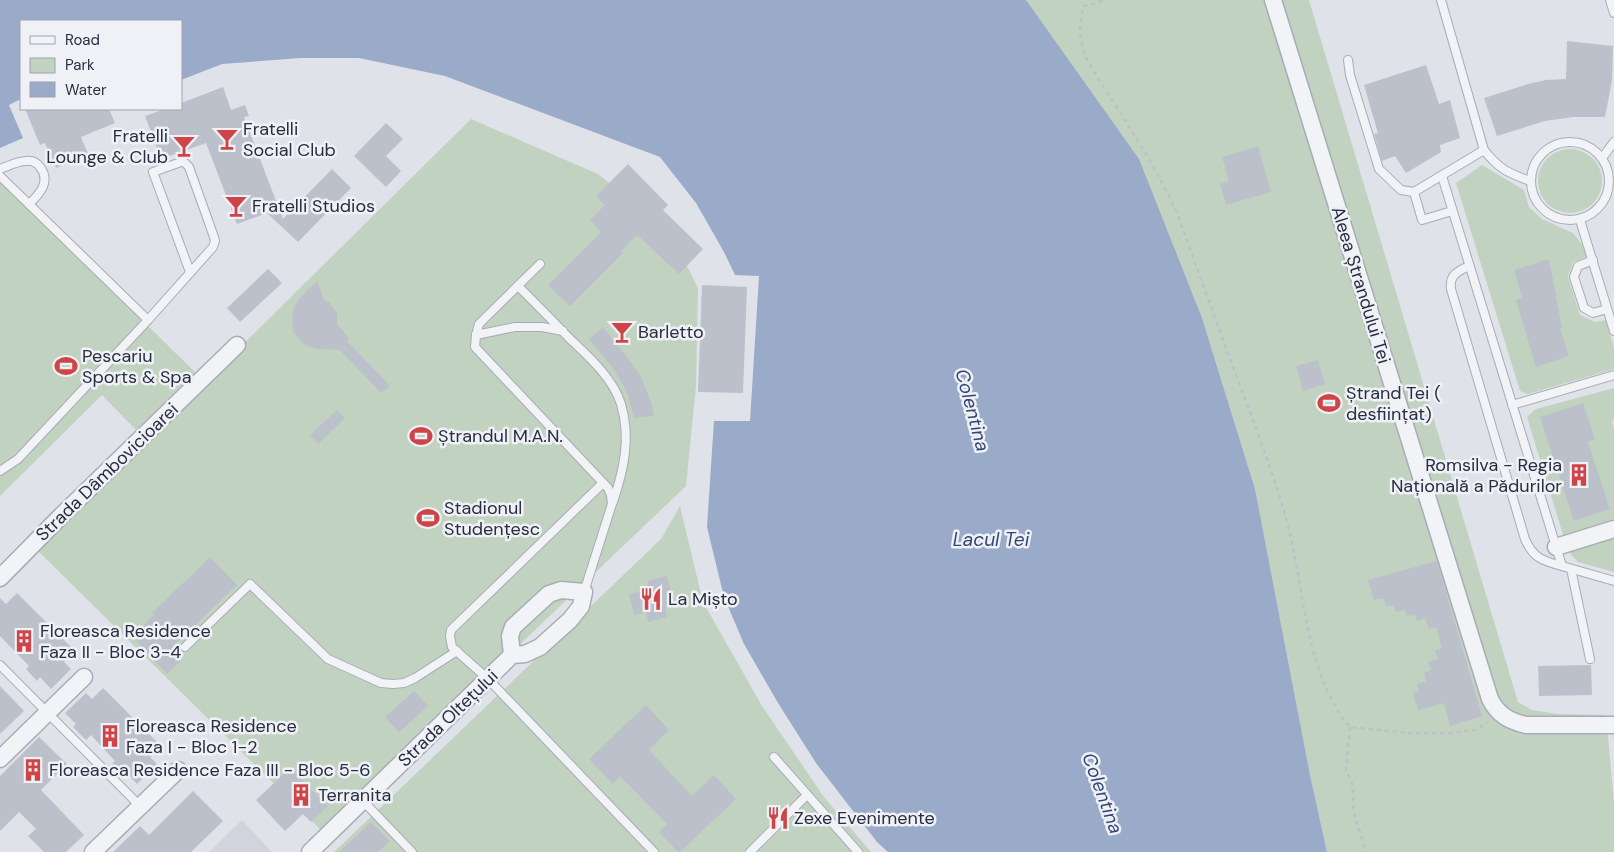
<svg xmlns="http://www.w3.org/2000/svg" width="1614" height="852" font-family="'DM Sans',sans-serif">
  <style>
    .built { fill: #d1d4dd }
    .green { fill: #c2d2c0 }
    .water { fill: #9aaac9 }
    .building { fill: #bcc0cb }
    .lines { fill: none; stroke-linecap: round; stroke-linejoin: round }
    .lane-casing { stroke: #a8acb5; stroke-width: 10 }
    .street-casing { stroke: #a8acb5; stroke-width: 19 }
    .path { stroke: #bdc0c7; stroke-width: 2.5; stroke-dasharray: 4 4; stroke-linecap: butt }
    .lane { stroke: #f2f3f7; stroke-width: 8 }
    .street { stroke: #f2f3f7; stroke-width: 16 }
    .labels { text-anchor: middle; stroke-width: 5; stroke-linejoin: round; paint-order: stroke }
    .poi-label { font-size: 18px; fill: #282d3f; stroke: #eff1f6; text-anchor: start }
    .street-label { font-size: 18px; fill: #282d3f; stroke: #eff1f6 }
    .water-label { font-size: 19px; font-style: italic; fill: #324773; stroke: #eff1f6 }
  </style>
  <rect width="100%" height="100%" fill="#dfe2e8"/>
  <path class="built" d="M242 820 272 852H209Z"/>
  <g class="green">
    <path d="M1026 0H1309L1518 702 1532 710 1558 714 1606 715 1614 803V852H1327L1310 775 1255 489 1202 318Z"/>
    <path d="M471 119 598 174 629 199 681 254 698 288 696 386 686 486 323 832 36 549Z"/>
    <circle cx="1570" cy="181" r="32"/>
    <path d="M1482 165 1524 190 1529 207 1542 219 1573 233 1582 244 1587 256 1573 262 1568 276 1580 315 1595 322 1606 320 1614 348V369L1528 394 1520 391 1456 183Z"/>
    <path d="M0 181 195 372 136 430 102 395 0 496Z"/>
    <path d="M1614 388V419L1612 422 1614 428V572L1578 562 1568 551 1527 417 1536 409Z"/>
    <path d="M680 506 703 602 762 706 824 797 871 852H334L661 539Z"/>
  </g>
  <path class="water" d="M0 0H1026L1139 159 1202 318 1255 489 1310 775 1327 852H888L877 842 816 763 778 703 744 644 724 597 707 527 714 421H750L759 276 735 275 724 252 696 203 660 157 445 76 359 58H300L222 64 181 80V21H21V99L9 105 23 138 0 148Z"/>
  <g class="building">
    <path d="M1567 41 1613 46 1612 80 1605 117H1573L1545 121 1497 136 1484 98 1528 84 1546 80 1566 79Z"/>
    <path d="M1426 65 1439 104 1450 100 1460 138 1440 145 1441 152 1406 173 1395 156 1382 161 1374 134 1378 133 1364 85Z"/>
    <path d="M223 87 231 110 245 105 249 116 244 117 283 219 332 169 351 188 298 242 267 213 237 224 206 143 161 159 145 116 165 109H181V103Z"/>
    <path d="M25 109H109L115 123 81 137 88 154 56 168 45 143 40 145Z"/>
    <path d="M386 123 403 139 386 156 401 171 386 187 354 156Z"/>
    <path d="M1258 146 1271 192 1226 205 1220 184 1229 181 1222 157Z"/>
    <path d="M628 164 668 205 663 210 703 249 679 274 637 235 621 251 623 253 570 306 548 285 601 232 590 220 605 205 596 196Z"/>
    <path d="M1549 259 1562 328 1560 329 1569 356 1536 367 1516 300 1522 298 1514 270Z"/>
    <path d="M268 269 282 283 240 322 227 308Z"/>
    <path d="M317 281 324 300 329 302 337 313V324L349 338 347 341 390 386 381 393 340 350 318 349 307 346 299 339 293 331 292 321 293 310 298 300Z"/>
    <path d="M702 285 747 287 743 393 698 392Z"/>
    <path d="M603 327 633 365 641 377 651 402 654 416 634 418 628 396 623 385 611 365H610L589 339Z"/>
    <path d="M1318 360 1325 384 1303 391 1296 366Z"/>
    <path d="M1583 403 1595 439 1588 442 1610 509 1574 521 1540 417Z"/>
    <path d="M337 410 345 418 318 444 310 435Z"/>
    <path d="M210 557 237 585 171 648 182 660 167 674 132 636 154 615 152 613Z"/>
    <path d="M1437 561 1482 716 1450 726 1444 703 1418 710 1413 693 1419 691 1417 684 1426 681 1424 673 1431 670 1428 662 1438 659 1435 651 1442 648 1436 627 1429 629 1425 618 1417 621 1415 614 1407 616 1405 610 1396 612 1393 605 1386 607 1383 598 1374 600 1368 580Z"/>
    <path d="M667 576 674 604 665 606 667 617 648 622 646 612 634 615 629 594 649 589 647 581Z"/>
    <path d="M17 593 75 651 64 662 71 669 51 689 40 677 37 681 26 669 29 666 0 636V598L6 604Z"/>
    <path d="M1591 665 1592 695 1539 696 1538 666Z"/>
    <path d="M0 686 24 711 0 734Z"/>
    <path d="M103 688 161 746 150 757 157 764 137 784 126 772 123 775 112 764 115 761 91 735 86 740 73 727 76 724 65 713 86 693 92 699Z"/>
    <path d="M414 691 428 706 399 732 385 717Z"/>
    <path d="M646 705 669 730 649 750 692 796 714 775 736 799 680 852H678L659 832 667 824 620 776 613 784 589 759Z"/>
    <path d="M39 737 67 764 41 790 84 835 66 852H44L28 836 36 829 19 812 0 831V776Z"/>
    <path d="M290 768 328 806 311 822 303 814 285 831 256 800Z"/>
    <path d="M193 791 223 821 191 852H113L140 826 149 835Z"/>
    <path d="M371 822 390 841 378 852H339Z"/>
  </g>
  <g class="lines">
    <defs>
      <g id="lane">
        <path d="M1441 0 1484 150C1499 169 1508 173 1530 181"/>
        <path d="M1610 0 1614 13"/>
        <path d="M1348 60 1350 75 1379 169 1401 190 1414 192 1484 150"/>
        <circle cx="1570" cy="181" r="39"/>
        <path d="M1602 158 1614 142"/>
        <path d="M0 169C8 166 18 161 26 161 32 160 37 163 40 167 51 181 40 194 29 204"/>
        <path d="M0 176 148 320"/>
        <path d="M1442 176 1562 566 1614 581"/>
        <path d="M1414 192 1422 220 1452 211"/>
        <path d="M1580 220 1614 331"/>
        <path d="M1593 260 1578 266 1574 277 1584 308 1593 313 1607 309"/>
        <path d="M540 264 479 324 476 335 475 347 608 488 611 495 612 504 584 592"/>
        <path d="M1469 266C1458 271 1449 275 1451 289L1525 539C1533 558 1543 561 1562 566"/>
        <path d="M518 286C535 303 552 320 569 338 588 356 613 378 621 404 631 438 624 469 613 502"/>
        <path d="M476 335 515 327H542L563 331"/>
        <path d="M1512 405 1614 375"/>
        <path d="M0 471 18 459 148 320 213 247 215 241 214 237 189 167 184 162H181L153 172 190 272"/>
        <path d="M603 483 451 630 450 636 452 647 488 679 654 852"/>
        <path d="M1571 569 1590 659"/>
        <path d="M185 647 250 584 328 659 381 683 393 684 404 683 415 678 457 651"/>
        <path d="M0 665 140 806"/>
        <path d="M774 757 858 852"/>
        <path d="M363 801 412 852"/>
        <path d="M750 852 807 795"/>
      </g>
      <g id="street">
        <path d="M1273 0 1490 699C1498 715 1509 721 1526 725H1614"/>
        <path d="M1556 547 1614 529"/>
        <path d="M0 578 61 516 237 345"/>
        <path d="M0 759 84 677"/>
        <path d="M93 852 178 770"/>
        <path d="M310 852 512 655 525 654 540 647 570 620 581 606 584 592 561 590 549 594 513 627 510 636 512 655"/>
      </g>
    </defs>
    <use href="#lane" class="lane-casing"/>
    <use href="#street" class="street-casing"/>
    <g class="path">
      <path d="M1102 0 1099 3 1084 6C1079 20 1079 38 1084 52 1093 74 1109 95 1122 115 1142 147 1162 180 1178 215 1193 257 1208 299 1223 340 1242 391 1262 442 1279 494 1286 517 1292 540 1296 564 1306 618 1313 684 1350 727L1409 733H1451L1474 730 1488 723"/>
      <path d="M1350 727 1346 770 1353 786V810L1366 852"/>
    </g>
    <use href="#lane" class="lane"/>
    <use href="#street" class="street"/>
  </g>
  <defs>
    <symbol id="bar-bare" viewBox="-9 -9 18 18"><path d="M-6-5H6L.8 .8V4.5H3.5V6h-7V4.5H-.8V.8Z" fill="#ce4447" stroke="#eff1f6" stroke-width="2.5" paint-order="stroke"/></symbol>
    <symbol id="stadium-bare" viewBox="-9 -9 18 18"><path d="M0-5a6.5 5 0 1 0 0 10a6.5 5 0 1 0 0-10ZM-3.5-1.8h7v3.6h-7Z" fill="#ce4447" stroke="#eff1f6" stroke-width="2.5" paint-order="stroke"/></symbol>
    <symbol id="building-bare" viewBox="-9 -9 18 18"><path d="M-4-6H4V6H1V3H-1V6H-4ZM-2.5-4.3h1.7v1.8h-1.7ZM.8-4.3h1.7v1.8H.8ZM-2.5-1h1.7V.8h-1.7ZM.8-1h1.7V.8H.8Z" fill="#ce4447" stroke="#eff1f6" stroke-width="2.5" paint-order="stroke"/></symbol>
    <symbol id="restaurant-bare" viewBox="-9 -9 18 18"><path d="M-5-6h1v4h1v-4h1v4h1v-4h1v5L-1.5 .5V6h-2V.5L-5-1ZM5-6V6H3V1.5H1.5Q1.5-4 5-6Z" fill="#ce4447" stroke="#eff1f6" stroke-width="2.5" paint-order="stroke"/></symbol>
  </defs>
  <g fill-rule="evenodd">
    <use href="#bar-bare" x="211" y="123" width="32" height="32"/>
    <use href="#bar-bare" x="168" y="130" width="32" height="32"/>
    <use href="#bar-bare" x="220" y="190" width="32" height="32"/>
    <use href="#bar-bare" x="606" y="316" width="32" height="32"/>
    <use href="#stadium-bare" x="50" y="350" width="32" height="32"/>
    <use href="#stadium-bare" x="1313" y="387" width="32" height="32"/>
    <use href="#stadium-bare" x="405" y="420" width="32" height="32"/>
    <use href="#building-bare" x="1563" y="459" width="32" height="32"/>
    <use href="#stadium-bare" x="412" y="502" width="32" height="32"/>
    <use href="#restaurant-bare" x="635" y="583" width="32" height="32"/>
    <use href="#building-bare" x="8" y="625" width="32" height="32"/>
    <use href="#building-bare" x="94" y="720" width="32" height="32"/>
    <use href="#building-bare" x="17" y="754" width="32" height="32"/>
    <use href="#building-bare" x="285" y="779" width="32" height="32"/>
    <use href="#restaurant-bare" x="762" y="802" width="32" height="32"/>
  </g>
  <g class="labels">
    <g class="poi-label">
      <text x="243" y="135">Fratelli<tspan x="243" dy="21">Social Club</tspan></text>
      <text x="168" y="142" text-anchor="end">Fratelli<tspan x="168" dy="21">Lounge &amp; Club</tspan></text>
      <text x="252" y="212">Fratelli Studios</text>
      <text x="638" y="338">Barletto</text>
      <text x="82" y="362">Pescariu<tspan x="82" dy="21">Sports &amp; Spa</tspan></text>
      <text x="1346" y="399">Ștrand Tei (<tspan x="1346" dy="21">desființat)</tspan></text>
      <text x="438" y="442">Ștrandul M.A.N.</text>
      <text x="1562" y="471" text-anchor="end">Romsilva - Regia<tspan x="1562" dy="21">Națională a Pădurilor</tspan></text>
      <text x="444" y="514">Stadionul<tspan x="444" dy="21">Studențesc</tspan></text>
      <text x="668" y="605">La Mișto</text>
      <text x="40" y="637">Floreasca Residence<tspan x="40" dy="21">Faza II - Bloc 3-4</tspan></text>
      <text x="126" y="732">Floreasca Residence<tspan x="126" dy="21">Faza I - Bloc 1-2</tspan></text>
      <text x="49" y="776">Floreasca Residence Faza III - Bloc 5-6</text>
      <text x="318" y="801">Terranita</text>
      <text x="794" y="824">Zexe Evenimente</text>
    </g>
    <g class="street-label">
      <text transform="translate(1361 285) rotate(73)" y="6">Aleea Ștrandului Tei</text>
      <text transform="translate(107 472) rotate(-44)" y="6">Strada Dâmbovicioarei</text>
      <text transform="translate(448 718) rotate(-44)" y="6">Strada Oltețului</text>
    </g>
    <g class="water-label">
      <text transform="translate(973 410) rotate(75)" y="7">Colentina</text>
      <text x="991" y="546">Lacul Tei</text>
      <text transform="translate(1103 793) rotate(70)" y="7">Colentina</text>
    </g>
  </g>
  <rect x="20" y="20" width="162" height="90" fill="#eff1f6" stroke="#9fa3ad"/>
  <rect x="30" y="36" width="25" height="8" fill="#f2f3f7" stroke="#9fa3ad"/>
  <text x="65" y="45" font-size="15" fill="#282d3f">Road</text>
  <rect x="30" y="58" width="25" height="15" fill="#c2d2c0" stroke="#9fa3ad"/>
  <text x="65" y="70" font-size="15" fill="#282d3f">Park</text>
  <rect x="30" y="82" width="25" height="15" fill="#9aaac9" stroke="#9fa3ad"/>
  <text x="65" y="95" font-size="15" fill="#282d3f">Water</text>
</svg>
